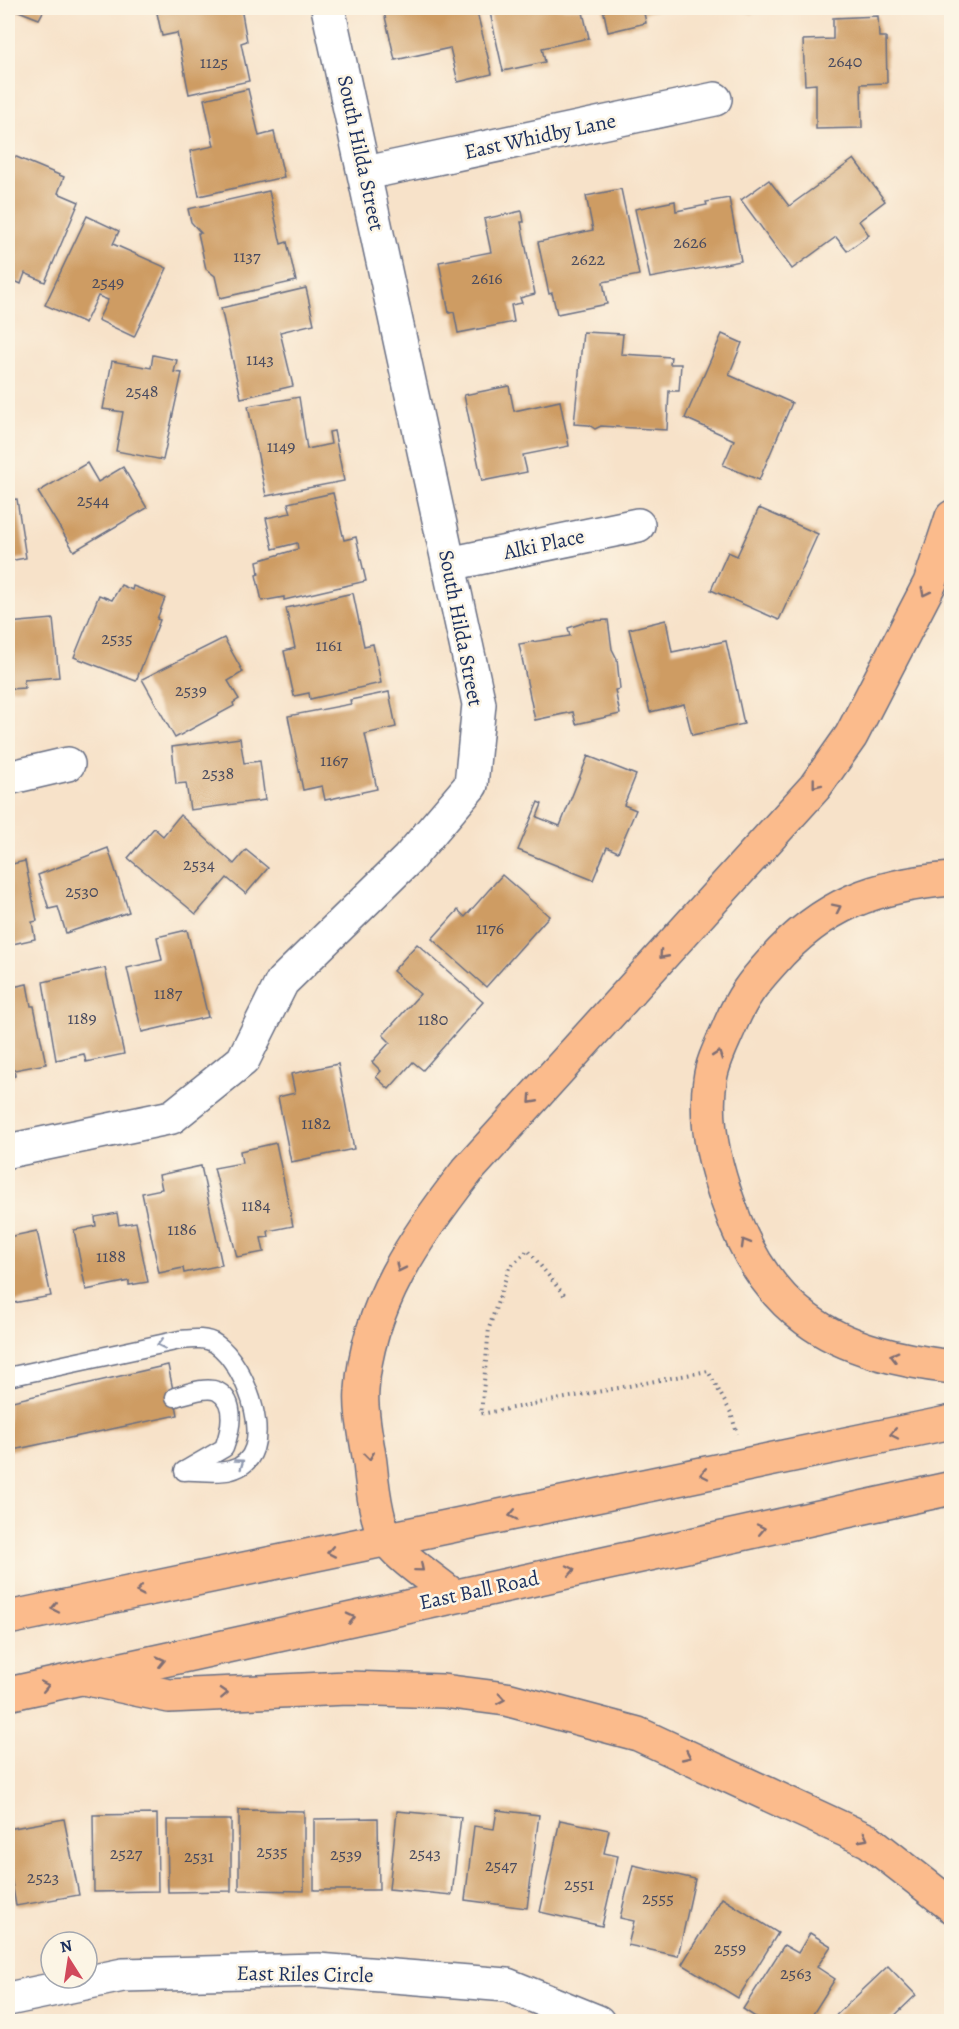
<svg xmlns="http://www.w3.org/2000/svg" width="959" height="2029" font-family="Alegreya,serif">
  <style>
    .building { fill: #ce9c63 }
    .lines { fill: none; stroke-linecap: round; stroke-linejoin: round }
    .service-casing { stroke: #686e83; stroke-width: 21 }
    .minor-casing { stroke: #686e83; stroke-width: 36 }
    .primary-casing { stroke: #686e83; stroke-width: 36 }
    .motorway-casing { stroke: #686e83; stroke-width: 36 }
    .path { stroke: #686e83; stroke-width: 4; stroke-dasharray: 1.5 4.5; stroke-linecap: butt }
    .service { stroke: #fff; stroke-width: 18 }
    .minor { stroke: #fff; stroke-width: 33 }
    .primary { stroke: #fbbb8c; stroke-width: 33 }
    .motorway { stroke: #fbbb8c; stroke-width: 33 }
    .oneway { stroke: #806e73 }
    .oneway2 { stroke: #8d97ae }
    .labels { text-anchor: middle; stroke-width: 5; stroke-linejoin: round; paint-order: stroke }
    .number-label { font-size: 18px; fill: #484a5f }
    .street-label { font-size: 21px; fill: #1b2f5e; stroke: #fcf5e5 }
  </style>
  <rect width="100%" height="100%" fill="#fcf5e5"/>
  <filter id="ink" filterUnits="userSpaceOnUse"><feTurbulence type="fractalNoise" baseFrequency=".0167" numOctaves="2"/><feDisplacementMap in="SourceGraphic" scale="12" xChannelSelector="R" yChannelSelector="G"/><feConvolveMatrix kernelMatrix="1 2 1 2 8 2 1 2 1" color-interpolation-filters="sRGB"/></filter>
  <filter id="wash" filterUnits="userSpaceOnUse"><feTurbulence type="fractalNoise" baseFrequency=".008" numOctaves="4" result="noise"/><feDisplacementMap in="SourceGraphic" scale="24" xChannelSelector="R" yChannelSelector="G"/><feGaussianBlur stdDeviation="1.35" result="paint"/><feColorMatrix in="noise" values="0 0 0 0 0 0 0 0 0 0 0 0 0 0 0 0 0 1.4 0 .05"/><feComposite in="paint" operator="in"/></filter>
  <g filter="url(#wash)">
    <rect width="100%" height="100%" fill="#f7e2c9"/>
    <g id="blocks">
      <g class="building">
        <path d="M11 8H45L39 19Z"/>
        <path d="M172 8H241L247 41 241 43 249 81 189 94 177 33 162 36 157 13 172 10Z"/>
        <path d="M383 8H476L492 74 458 82 450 48 395 60Z"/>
        <path d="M489 8H582L589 38 542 48 545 62 503 71Z"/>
        <path d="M603 8H666L644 13 646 23 608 32Z"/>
        <path d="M737 8H755L753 14Z"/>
        <path d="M878 16 879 37H886L887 83 861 84 862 128 816 129V84L805 85 803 40 833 39V18Z"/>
        <path d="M248 89 259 136 274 132 284 177 199 196 190 151 214 146 204 99Z"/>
        <path d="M14 156 64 177 58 193 79 202 45 282 25 273 21 284 8 278V172Z"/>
        <path d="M854 159 885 201 859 221 869 235 847 251 836 237 792 269 741 200 769 180 789 206Z"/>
        <path d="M621 189 639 275 603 282 607 304 557 314 552 293 549 294 538 242 593 230 586 196Z"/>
        <path d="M269 191 281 244 287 242 296 281 220 298 215 276 206 269 198 233H201L191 222 188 209Z"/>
        <path d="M729 198 741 261 650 278 635 209 675 201 676 211 707 205 706 202Z"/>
        <path d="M522 211 524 222H521L535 294 520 298 522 303 511 305 514 322 458 333 454 312 449 313 439 262 491 252 484 219Z"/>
        <path d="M87 216 119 231 113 244 167 268 134 337 98 320 108 300 98 296 85 323 45 305Z"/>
        <path d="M306 288 314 324 280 332 293 386 241 398 221 308Z"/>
        <path d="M583 332 623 334 621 354 671 357 670 364H681L679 391H669L667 430 601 426 595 429 589 425 574 424Z"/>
        <path d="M722 334 742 343 729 375 792 403 759 480 723 465 734 440 685 418Z"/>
        <path d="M153 355 177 360 174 372 182 373 163 460 116 451 123 412 103 409 112 361 151 368Z"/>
        <path d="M509 386 514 411 560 401 569 446 523 455 527 472 482 481 464 395Z"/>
        <path d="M299 397 307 449 331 444 329 432 334 431 344 481 266 496 248 406Z"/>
        <path d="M87 463 98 482 123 467 147 508 74 551 38 492Z"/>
        <path d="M333 493 344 540 356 537 366 581 284 600V597L262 601 256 575 259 574 257 561 298 549 297 543 273 549 266 518 291 513 288 503Z"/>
        <path d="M17 499 26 558 8 561V500Z"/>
        <path d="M759 508 818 534 779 620 711 590 728 552 737 556Z"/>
        <path d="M121 585 132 590 133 586 165 598 157 619 160 620 136 681 74 657 99 595 112 600Z"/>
        <path d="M353 593 364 646 373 644 381 683 310 699 309 693 294 696 284 651 295 648 286 608Z"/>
        <path d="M53 619 59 677 24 680 25 688 8 689V623Z"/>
        <path d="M608 620 612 649 617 659 620 689 615 690 620 714 576 724 573 712 535 720 519 644 570 636 568 628 589 621Z"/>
        <path d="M666 620 672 652 726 641 744 724 692 735 684 704 650 712 629 629Z"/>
        <path d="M224 638 243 672 228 681 239 699 233 703 234 706 175 738 142 679Z"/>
        <path d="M389 692 396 727 365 734 377 789 325 800 322 786 303 790 288 716 351 704 350 700Z"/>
        <path d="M240 738 244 763 260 761 265 800 190 810 186 783 176 784 172 747Z"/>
        <path d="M588 756 636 775 624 805 636 810 618 852 607 847 593 880 518 850 538 802 542 804 537 817 560 826Z"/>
        <path d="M180 815 234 864 246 850 268 868 246 894 227 878 196 914 128 858 154 828 163 836Z"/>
        <path d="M108 848 129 912 66 933 58 907 49 909 38 875Z"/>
        <path d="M25 861 37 921 32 922 35 939 8 945V865Z"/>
        <path d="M502 875 549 916 486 987 432 939 458 910 465 917Z"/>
        <path d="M187 930 208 1017 142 1032 127 968 162 960 157 937Z"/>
        <path d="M417 944 483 1002 423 1070 413 1062 389 1089 376 1077 381 1071 372 1062 390 1042 383 1035 420 994 393 971Z"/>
        <path d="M105 968 124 1054 86 1062 84 1054 56 1060 43 982Z"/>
        <path d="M27 984 31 1006H34L46 1064 14 1070 15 1076 8 1078V988Z"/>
        <path d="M338 1064 354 1149 291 1162 278 1097 295 1093 291 1074Z"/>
        <path d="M276 1143 293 1226 268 1231 269 1237 261 1238 264 1252 237 1257 214 1168 242 1163 240 1151Z"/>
        <path d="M201 1166 222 1265 184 1273 183 1268 159 1273 142 1193 162 1189 159 1175Z"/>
        <path d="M117 1213 119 1225 136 1222 148 1282 129 1285V1281L86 1290 74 1230 96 1226 95 1217Z"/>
        <path d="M37 1231 51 1296 8 1304V1237Z"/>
        <path d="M168 1365 178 1415 8 1451V1402Z"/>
        <path d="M239 1810 304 1811V1891L239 1890Z"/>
        <path d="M497 1810 539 1815 527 1908 465 1900 474 1826 494 1829Z"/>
        <path d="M397 1811 461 1817 452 1895 389 1889Z"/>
        <path d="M157 1814 158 1891 94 1892 93 1815Z"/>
        <path d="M378 1818 379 1890H314V1819Z"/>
        <path d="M64 1819 79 1895 16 1906 8 1859V1829Z"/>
        <path d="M167 1820H231V1891L168 1892Z"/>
        <path d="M560 1820 609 1830 604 1853 618 1856 602 1926 540 1912Z"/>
        <path d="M633 1865 695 1879 678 1956 628 1945 634 1921 620 1918Z"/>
        <path d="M722 1898 778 1933 738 1998 682 1964Z"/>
        <path d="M810 1933 831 1946 817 1967 835 1979 808 2022H763L743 2009 784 1945 798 1953Z"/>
        <path d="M888 1966 916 1995 888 2022H829Z"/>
      </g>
    </g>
  </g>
  <g filter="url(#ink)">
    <use href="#blocks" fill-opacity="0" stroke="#686e83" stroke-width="1.5"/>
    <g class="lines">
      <defs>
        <g id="service">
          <path d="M8 1377 180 1340C192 1339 206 1337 216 1344 246 1364 282 1457 231 1470 217 1474 198 1470 184 1471"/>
          <path d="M175 1397C186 1394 206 1386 217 1391 238 1402 230 1432 224 1448L186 1470"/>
        </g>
        <g id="minor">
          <path d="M366 173 715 99"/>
          <path d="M449 564 638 525"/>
          <path d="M8 778 68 764"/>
          <path d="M8 1151 172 1117 243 1060 282 982 408 859 471 785 479 704 328 8"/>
          <path d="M8 1999 123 1975 318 1970 507 1985 598 2022"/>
        </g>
        <g id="primary">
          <path d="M8 1618 952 1422"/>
          <path d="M8 1694 952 1488"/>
        </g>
        <g id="motorway">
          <path d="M952 879C876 885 823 904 772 962 752 984 742 997 730 1025 723 1042 712 1062 710 1080 704 1121 715 1167 729 1205 744 1249 768 1291 806 1319 847 1350 903 1361 952 1367"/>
          <path d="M452 1595C433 1579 404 1561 389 1542 376 1526 372 1483 370 1463 367 1440 360 1413 362 1390 367 1306 417 1235 467 1171L815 787 851 736 930 583 952 517"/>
          <path d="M83 1678 169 1696 347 1688 443 1691 506 1699 638 1734 869 1841 952 1906"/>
        </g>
      </defs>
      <use href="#service" class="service-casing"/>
      <use href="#minor" class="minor-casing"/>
      <use href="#primary" class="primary-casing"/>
      <use href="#motorway" class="motorway-casing"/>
      <path class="path" d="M564 1295 528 1250 509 1268 489 1328 481 1414 708 1371 731 1413 737 1434"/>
      <use href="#service" class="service"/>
      <use href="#minor" class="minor"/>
      <use href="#primary" class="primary"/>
      <use href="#motorway" class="motorway"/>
    </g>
    <defs><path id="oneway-chevron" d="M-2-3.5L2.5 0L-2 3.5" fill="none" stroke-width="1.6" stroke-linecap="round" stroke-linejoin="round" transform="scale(1.5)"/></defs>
    <g class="oneway">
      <use href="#oneway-chevron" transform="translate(925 592) rotate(117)"/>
      <use href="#oneway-chevron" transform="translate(816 784) rotate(128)"/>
      <use href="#oneway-chevron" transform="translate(837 908) rotate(-26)"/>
      <use href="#oneway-chevron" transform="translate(663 955) rotate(132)"/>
      <use href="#oneway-chevron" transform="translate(718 1055) rotate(-71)"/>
      <use href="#oneway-chevron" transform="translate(532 1100) rotate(132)"/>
      <use href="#oneway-chevron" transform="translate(745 1243) rotate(-120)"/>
      <use href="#oneway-chevron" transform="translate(400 1268) rotate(116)"/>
      <use href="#oneway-chevron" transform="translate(894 1356) rotate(-165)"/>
      <use href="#oneway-chevron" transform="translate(894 1434) rotate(168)"/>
      <use href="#oneway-chevron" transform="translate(369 1456) rotate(83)"/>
      <use href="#oneway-chevron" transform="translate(704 1474) rotate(168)"/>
      <use href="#oneway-chevron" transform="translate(513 1515) rotate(168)"/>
      <use href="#oneway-chevron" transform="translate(761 1529) rotate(-12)"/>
      <use href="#oneway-chevron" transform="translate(331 1552) rotate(169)"/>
      <use href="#oneway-chevron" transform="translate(420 1568) rotate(40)"/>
      <use href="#oneway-chevron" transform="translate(571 1570) rotate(-12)"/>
      <use href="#oneway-chevron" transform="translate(140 1591) rotate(169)"/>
      <use href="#oneway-chevron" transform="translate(55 1608) rotate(168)"/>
      <use href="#oneway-chevron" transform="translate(351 1618) rotate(-13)"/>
      <use href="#oneway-chevron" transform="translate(161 1661) rotate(-13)"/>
      <use href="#oneway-chevron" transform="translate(45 1686) rotate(-12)"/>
      <use href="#oneway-chevron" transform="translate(224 1693) rotate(-3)"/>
      <use href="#oneway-chevron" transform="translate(501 1699) rotate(9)"/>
      <use href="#oneway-chevron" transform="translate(687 1756) rotate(25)"/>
      <use href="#oneway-chevron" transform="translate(864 1838) rotate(28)"/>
    </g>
    <g class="oneway2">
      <use href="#oneway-chevron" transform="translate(161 1344) rotate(168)"/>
      <use href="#oneway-chevron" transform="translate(240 1463) rotate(-36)"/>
    </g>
  </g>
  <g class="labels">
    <g class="number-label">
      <text x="845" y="67">2640</text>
      <text x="214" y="68">1125</text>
      <text x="690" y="248">2626</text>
      <text x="247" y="262">1137</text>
      <text x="588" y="265">2622</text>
      <text x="487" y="284">2616</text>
      <text x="108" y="288">2549</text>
      <text x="260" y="365">1143</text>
      <text x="142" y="397">2548</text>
      <text x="281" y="452">1149</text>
      <text x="93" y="506">2544</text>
      <text x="117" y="644">2535</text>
      <text x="329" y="651">1161</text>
      <text x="191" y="696">2539</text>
      <text x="334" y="766">1167</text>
      <text x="218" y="779">2538</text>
      <text x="199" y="870">2534</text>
      <text x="82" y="897">2530</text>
      <text x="490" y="934">1176</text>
      <text x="168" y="999">1187</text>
      <text x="82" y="1024">1189</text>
      <text x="433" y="1025">1180</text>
      <text x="316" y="1129">1182</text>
      <text x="256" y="1211">1184</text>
      <text x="182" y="1235">1186</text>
      <text x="111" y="1262">1188</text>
      <text x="272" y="1857">2535</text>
      <text x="126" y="1859">2527</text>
      <text x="425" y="1859">2543</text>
      <text x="346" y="1860">2539</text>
      <text x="199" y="1862">2531</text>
      <text x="501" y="1871">2547</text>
      <text x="43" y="1883">2523</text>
      <text x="579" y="1890">2551</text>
      <text x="658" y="1904">2555</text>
      <text x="730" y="1954">2559</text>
      <text x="796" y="1979">2563</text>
    </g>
    <g class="street-label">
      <text transform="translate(540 136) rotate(-12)" y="7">East Whidby Lane</text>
      <text transform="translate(361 153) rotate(78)" y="7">South Hilda Street</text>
      <text transform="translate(544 544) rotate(-12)" y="7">Alki Place</text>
      <text transform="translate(461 628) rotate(79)" y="7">South Hilda Street</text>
      <text transform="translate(479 1590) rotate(-12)" y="7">East Ball Road</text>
      <text transform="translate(305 1974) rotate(1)" y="7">East Riles Circle</text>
    </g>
  </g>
  <rect width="959" height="2029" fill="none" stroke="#fcf5e5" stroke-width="30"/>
  <g transform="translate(69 1960) rotate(348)"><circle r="28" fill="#fcf5e5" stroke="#a2a6af" stroke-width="1.5"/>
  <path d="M0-4.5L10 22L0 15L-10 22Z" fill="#d1495b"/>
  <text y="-9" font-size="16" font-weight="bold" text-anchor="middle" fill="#1b2f5e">N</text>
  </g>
</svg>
